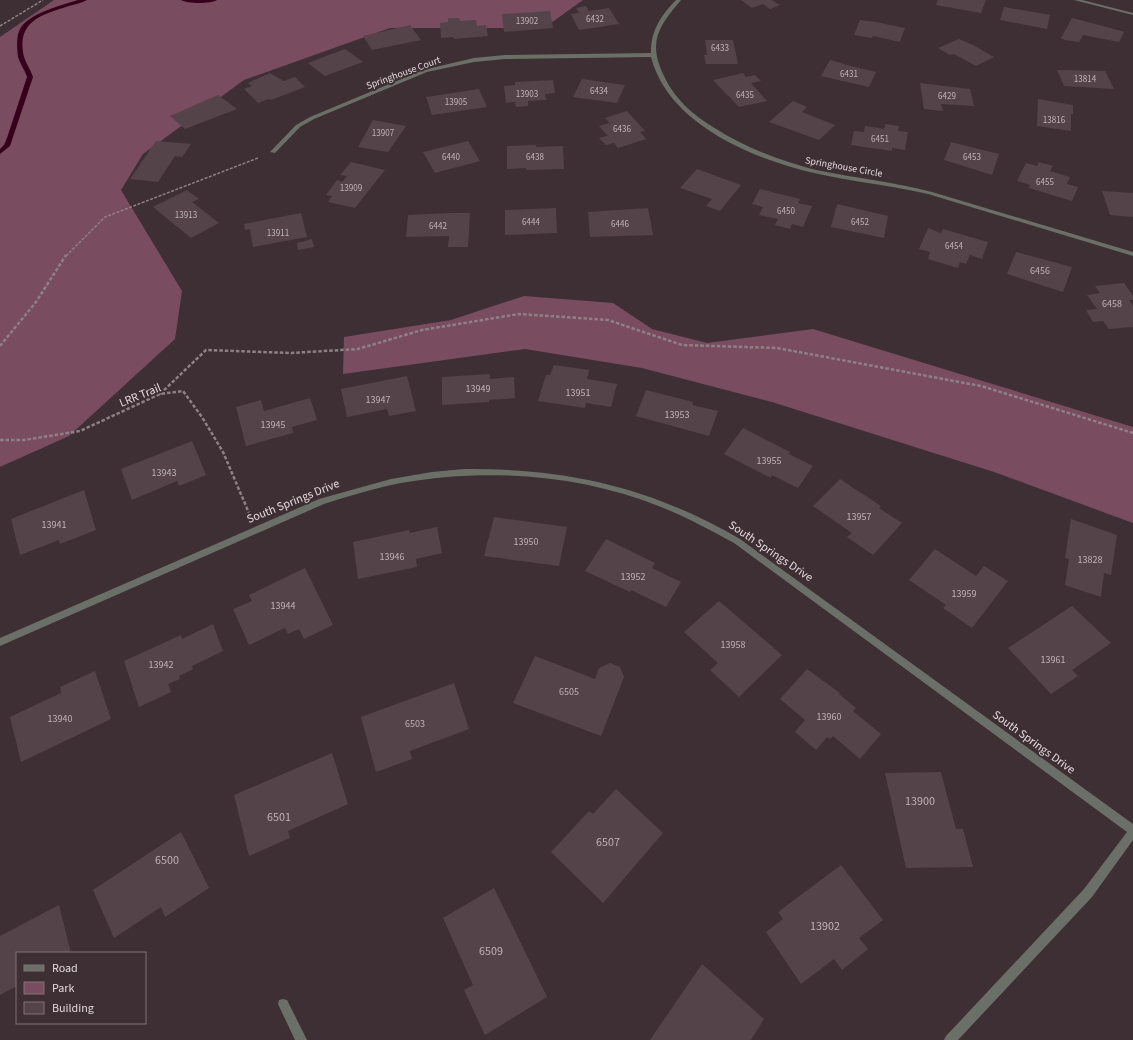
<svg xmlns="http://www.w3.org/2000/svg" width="1133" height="1040" font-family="'Source Sans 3',sans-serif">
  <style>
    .green { fill: #794c5f }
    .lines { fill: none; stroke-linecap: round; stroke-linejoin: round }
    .stream { fill: #36001d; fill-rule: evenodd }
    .building { fill: #54444a }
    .path-far1 { stroke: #8e8186; stroke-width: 1.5; stroke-dasharray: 3 1.5; stroke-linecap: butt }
    .path { stroke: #8e8186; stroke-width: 2.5; stroke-dasharray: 3.5 2; stroke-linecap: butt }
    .minor { fill: #6a6f68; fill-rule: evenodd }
    .labels { text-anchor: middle; stroke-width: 4; stroke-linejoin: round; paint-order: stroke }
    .far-number-label { font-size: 9px; fill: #beb2b7 }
    .far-street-label { font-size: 10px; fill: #e1d7db; stroke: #3e2f35 }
    .number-label { font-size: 10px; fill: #beb2b7 }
    .street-label { font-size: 12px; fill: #e1d7db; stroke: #3e2f35 }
    .near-number-label { font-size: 12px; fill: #beb2b7 }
  </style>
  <rect width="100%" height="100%" fill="#3e2f35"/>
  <g class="green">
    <path d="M54 0H583L544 28H390L244 80 143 154 121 190 182 291 175 339 69 436 0 467V37Z"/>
    <path d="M524 296 613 303 652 329 707 343 813 329 1133 427V523L994 472 772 402 642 368 525 349 343 374 344 337 451 320Z"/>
  </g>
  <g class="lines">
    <g class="stream">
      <path d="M78 0H87C82 3 75 4 69 6 41 15 16 21 24 57 26 64 31 70 33 77L10 146 0 154V149L4 145 7 138 27 77C25 70 20 64 18 57 17 49 16 36 20 29 29 13 62 5 78 0Z"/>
      <path d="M181 0H217C211 4 187 4 181 0Z"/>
    </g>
  </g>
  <g class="building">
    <path d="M741 0H772L780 5 770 9 763 4 752 8Z"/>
    <path d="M938 0H986L981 13 936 5Z"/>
    <path d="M586 6 589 11 609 8 619 24 579 30 571 14 579 13 576 8Z"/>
    <path d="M1004 7 1050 15 1047 29 1000 20Z"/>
    <path d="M550 11 553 28 504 32 502 14Z"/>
    <path d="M448 18H459L460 21 476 20 477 26 486 25 488 36 454 39 453 37 441 38 440 23 448 22Z"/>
    <path d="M1072 18 1107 27 1124 32 1119 42 1083 35 1079 42 1065 40 1061 38Z"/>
    <path d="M860 20 876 22 905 28 900 42 873 36 872 38 854 35Z"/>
    <path d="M410 25 421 40 372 50 363 36Z"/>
    <path d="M959 39 973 45 994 57 976 66 954 54 950 55 938 48Z"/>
    <path d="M705 40H733L738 64H706L704 55H707Z"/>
    <path d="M345 49 363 62 325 76 308 63Z"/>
    <path d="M830 60 847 65 876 72 869 87 821 76Z"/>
    <path d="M1057 70 1105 71 1114 89 1064 86Z"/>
    <path d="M270 73 284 81 295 77 305 87 271 100 269 99 258 103 244 89 252 86 248 83Z"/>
    <path d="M743 73 746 77 755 75 761 81 751 83 767 101 739 107 713 80Z"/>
    <path d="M582 79 625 85 617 103 573 97Z"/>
    <path d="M553 80 555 93 545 94 546 100 528 101V106L516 107 515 102 506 103 504 86 515 85V82Z"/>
    <path d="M920 83 970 89 974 106 941 104 943 111 924 109Z"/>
    <path d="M479 89 487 107 432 115 426 97Z"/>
    <path d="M218 95 237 109 185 129 170 116Z"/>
    <path d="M1038 99 1073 105V114H1071V131L1037 126Z"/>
    <path d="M793 101 807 107 802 112 835 125 819 140 769 122Z"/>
    <path d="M627 111 645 131 640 132 646 139 618 148 614 143 606 145 599 138 608 136 599 126 610 123 605 118Z"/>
    <path d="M373 120 406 126 388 152 358 147Z"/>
    <path d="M885 124 899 126 898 131 908 132 905 150 892 148V151L851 145 854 131 864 132 865 126 884 129Z"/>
    <path d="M156 141 191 144 182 157 175 156 158 182 130 179Z"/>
    <path d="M468 141 480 161 435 173 423 152Z"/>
    <path d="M951 142 999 154 992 175 944 160Z"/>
    <path d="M536 145V147L563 146 564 169 526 170V168L507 169V146Z"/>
    <path d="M351 162 385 170 355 208 328 202 332 196 326 195 337 180 342 182 347 176 340 175Z"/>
    <path d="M1039 162 1053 166 1050 171 1070 177 1067 184 1078 187 1072 201 1029 188 1030 185 1017 181 1026 163 1037 166Z"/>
    <path d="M697 169 741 185 720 211 706 206 712 199 680 188Z"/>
    <path d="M760 189 800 199 798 203 812 206 803 227 792 224 790 229 775 225 778 219 759 215 763 207 752 204Z"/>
    <path d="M187 190 199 199 192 202 219 223 191 238 153 207Z"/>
    <path d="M1102 191 1133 193V217L1110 215Z"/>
    <path d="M837 204 888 216 884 238 831 227Z"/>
    <path d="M556 208 557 233 505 235V210Z"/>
    <path d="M648 208 653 235 590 237 588 212Z"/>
    <path d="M301 213 307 237 253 247 250 229 245 230 244 224Z"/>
    <path d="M450 213H470L468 247H448L449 236 406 237 408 215Z"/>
    <path d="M928 228 941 233 943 229 988 242 982 259 970 255 966 264 960 262 958 268 928 259 930 252 919 249Z"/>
    <path d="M312 239 314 247 298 250 297 243Z"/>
    <path d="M1016 252 1072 267 1063 292 1007 274Z"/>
    <path d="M1124 283 1133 296V300H1129L1133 306V327L1109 329 1103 321 1093 322 1086 310 1097 309 1087 295 1100 293 1095 286Z"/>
    <path d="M554 365 589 370 587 379 617 384 611 407 586 403 585 408 538 401 546 375H550Z"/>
    <path d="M490 374V379L514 377 515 398 489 400V402L442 405V377Z"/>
    <path d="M407 376 416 411 389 416 387 409 347 417 341 389Z"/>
    <path d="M646 390 693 402 692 405 718 411 709 436 636 416Z"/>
    <path d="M310 398 317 420 292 427 293 433 246 446 236 407 261 400 264 411Z"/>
    <path d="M743 428 790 452 789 454 813 466 798 488 772 475 771 478 724 454Z"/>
    <path d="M192 441 206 475 179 486 177 481 132 500 121 469Z"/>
    <path d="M840 479 881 506 879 508 902 523 873 555 847 537 852 533 813 506Z"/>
    <path d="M84 490 96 530 60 544 59 540 20 555 11 519Z"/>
    <path d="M494 517 567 527 559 566 484 556Z"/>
    <path d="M1071 519 1117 535 1111 575 1104 573 1101 597 1065 585 1069 559 1065 558Z"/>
    <path d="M437 527 442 553 416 559 417 567 358 579 353 542 409 530 410 533Z"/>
    <path d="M606 539 655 563 652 568 681 582 666 607 631 590 630 592 585 571Z"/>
    <path d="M935 549 976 576 984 566 1008 581 972 628 943 608 946 605 909 580Z"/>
    <path d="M305 568 333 625 304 639 299 629 288 634 285 628 249 645 233 609 252 601 249 595Z"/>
    <path d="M719 601 782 655 739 697 710 670 718 663 684 632Z"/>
    <path d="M1072 606 1111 643 1072 670 1078 676 1051 694 1008 648Z"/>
    <path d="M213 624 223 651 192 666 193 669 179 676 180 679 168 684 171 692 139 707 124 661 181 635 182 639Z"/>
    <path d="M535 656 595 679 599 668 610 663 620 667 624 677 601 736 513 703Z"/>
    <path d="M807 669 840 693 839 694 856 708 853 711 881 734 860 759 833 736 830 739 827 737 816 750 795 732 805 720 780 699Z"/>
    <path d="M95 671 111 719 21 762 10 717 61 693 60 687Z"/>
    <path d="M454 683 469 729 410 751 412 759 376 772 361 717Z"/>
    <path d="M332 753 348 804 288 831 290 838 249 856 234 795Z"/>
    <path d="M941 772 956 829H963L973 867 906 868 885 773Z"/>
    <path d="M616 789 663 833 603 903 551 852 589 811 593 814Z"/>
    <path d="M181 832 209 888 165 917 161 907 114 938 93 890Z"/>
    <path d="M841 865 883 920 859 938 868 949 842 970 834 959 801 984 766 932 783 919 778 912Z"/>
    <path d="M494 888 547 997 485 1035 464 990 473 985 443 918Z"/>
    <path d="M59 905 71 953H17V986L0 995V936Z"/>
    <path d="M702 964 764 1019 751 1040H650Z"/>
  </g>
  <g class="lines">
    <g class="path-far1">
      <path d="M0 26 43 0"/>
      <path d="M66 256 105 217 258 158"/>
    </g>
    <g class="path">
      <path d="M0 346 36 302 66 255"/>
      <path d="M160 394 206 350 291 353 358 349 422 330 519 314 608 320 682 345 777 348 981 386 1133 433"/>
      <path d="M0 440H24L80 431 160 394 183 391 202 417 223 452 249 513"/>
    </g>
    <g class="minor">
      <path d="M676 0H681C658 27 647 43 665 78 675 99 693 115 713 127 744 147 780 161 816 170 855 178 894 182 932 192L1133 252V256L928 194C890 185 852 182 814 173 753 159 668 124 651 57L505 59 474 62 427 72 314 119 300 127 275 153 270 152 296 125 310 117 423 70 474 58 505 55 651 53C650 32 661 15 676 0Z"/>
      <path d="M1074 0H1082L1133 13V15Z"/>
      <path d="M464 469C566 468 651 487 740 539L1133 824V840L1092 897 958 1040H944L946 1036 1084 889 1127 832 734 543C710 530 686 517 661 507 579 474 487 468 401 483 375 488 349 496 324 504L0 646V638L319 499 391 479 432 472Z"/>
      <path d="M283 999 287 1000 307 1040H295L278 1004 279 1000Z"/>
    </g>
  </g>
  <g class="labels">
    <g class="far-number-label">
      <text x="595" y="22">6432</text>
      <text x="527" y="24">13902</text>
      <text x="720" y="51">6433</text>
      <text x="849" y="77">6431</text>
      <text x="1085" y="82">13814</text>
      <text x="599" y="94">6434</text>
      <text x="527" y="97">13903</text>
      <text x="745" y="98">6435</text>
      <text x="947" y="99">6429</text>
      <text x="456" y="105">13905</text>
      <text x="1054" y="123">13816</text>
      <text x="622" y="132">6436</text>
      <text x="383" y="136">13907</text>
      <text x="880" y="142">6451</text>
      <text x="451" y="160">6440</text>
      <text x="535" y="160">6438</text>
      <text x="972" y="160">6453</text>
      <text x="1045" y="185">6455</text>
      <text x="351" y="191">13909</text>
      <text x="786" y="214">6450</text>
      <text x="186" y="218">13913</text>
      <text x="531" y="225">6444</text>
      <text x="860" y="225">6452</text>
      <text x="620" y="227">6446</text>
      <text x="438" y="229">6442</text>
      <text x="278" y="236">13911</text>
      <text x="954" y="249">6454</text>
    </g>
    <g class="far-street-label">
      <text transform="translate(403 72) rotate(-20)" y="4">Springhouse Court</text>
      <text transform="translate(844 166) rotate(10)" y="4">Springhouse Circle</text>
    </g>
    <g class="number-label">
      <text x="1040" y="274">6456</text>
      <text x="1112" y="307">6458</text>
      <text x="478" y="392">13949</text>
      <text x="578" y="396">13951</text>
      <text x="378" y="403">13947</text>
      <text x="677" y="418">13953</text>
      <text x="273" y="428">13945</text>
      <text x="769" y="464">13955</text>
      <text x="164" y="476">13943</text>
      <text x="859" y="520">13957</text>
      <text x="54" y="528">13941</text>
      <text x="526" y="545">13950</text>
      <text x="392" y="560">13946</text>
      <text x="1090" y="563">13828</text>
      <text x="633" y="580">13952</text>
      <text x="964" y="597">13959</text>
      <text x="283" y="609">13944</text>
      <text x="733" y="648">13958</text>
      <text x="1053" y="663">13961</text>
      <text x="161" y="668">13942</text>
      <text x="569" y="695">6505</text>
      <text x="829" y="720">13960</text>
      <text x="60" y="722">13940</text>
      <text x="415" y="727">6503</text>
    </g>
    <g class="street-label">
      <text transform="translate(140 395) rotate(-22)" y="4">LRR Trail</text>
      <text transform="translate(293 501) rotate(-22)" y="4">South Springs Drive</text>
      <text transform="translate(771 551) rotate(34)" y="4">South Springs Drive</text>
      <text transform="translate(1034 742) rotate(36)" y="4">South Springs Drive</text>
    </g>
    <g class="near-number-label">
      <text x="920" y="805">13900</text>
      <text x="279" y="821">6501</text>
      <text x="608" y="846">6507</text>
      <text x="167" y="864">6500</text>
      <text x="825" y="930">13902</text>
      <text x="491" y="955">6509</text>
    </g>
  </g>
  <rect x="16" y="952" width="130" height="72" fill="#3e2f35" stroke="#7f7277"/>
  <rect x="24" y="965" width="20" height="6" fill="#6a6f68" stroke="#7f7277"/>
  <text x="52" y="972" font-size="12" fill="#e1d7db">Road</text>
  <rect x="24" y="982" width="20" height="12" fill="#794c5f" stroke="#7f7277"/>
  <text x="52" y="992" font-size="12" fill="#e1d7db">Park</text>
  <rect x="24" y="1002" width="20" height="12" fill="#54444a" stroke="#7f7277"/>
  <text x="52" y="1012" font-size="12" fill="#e1d7db">Building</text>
</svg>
